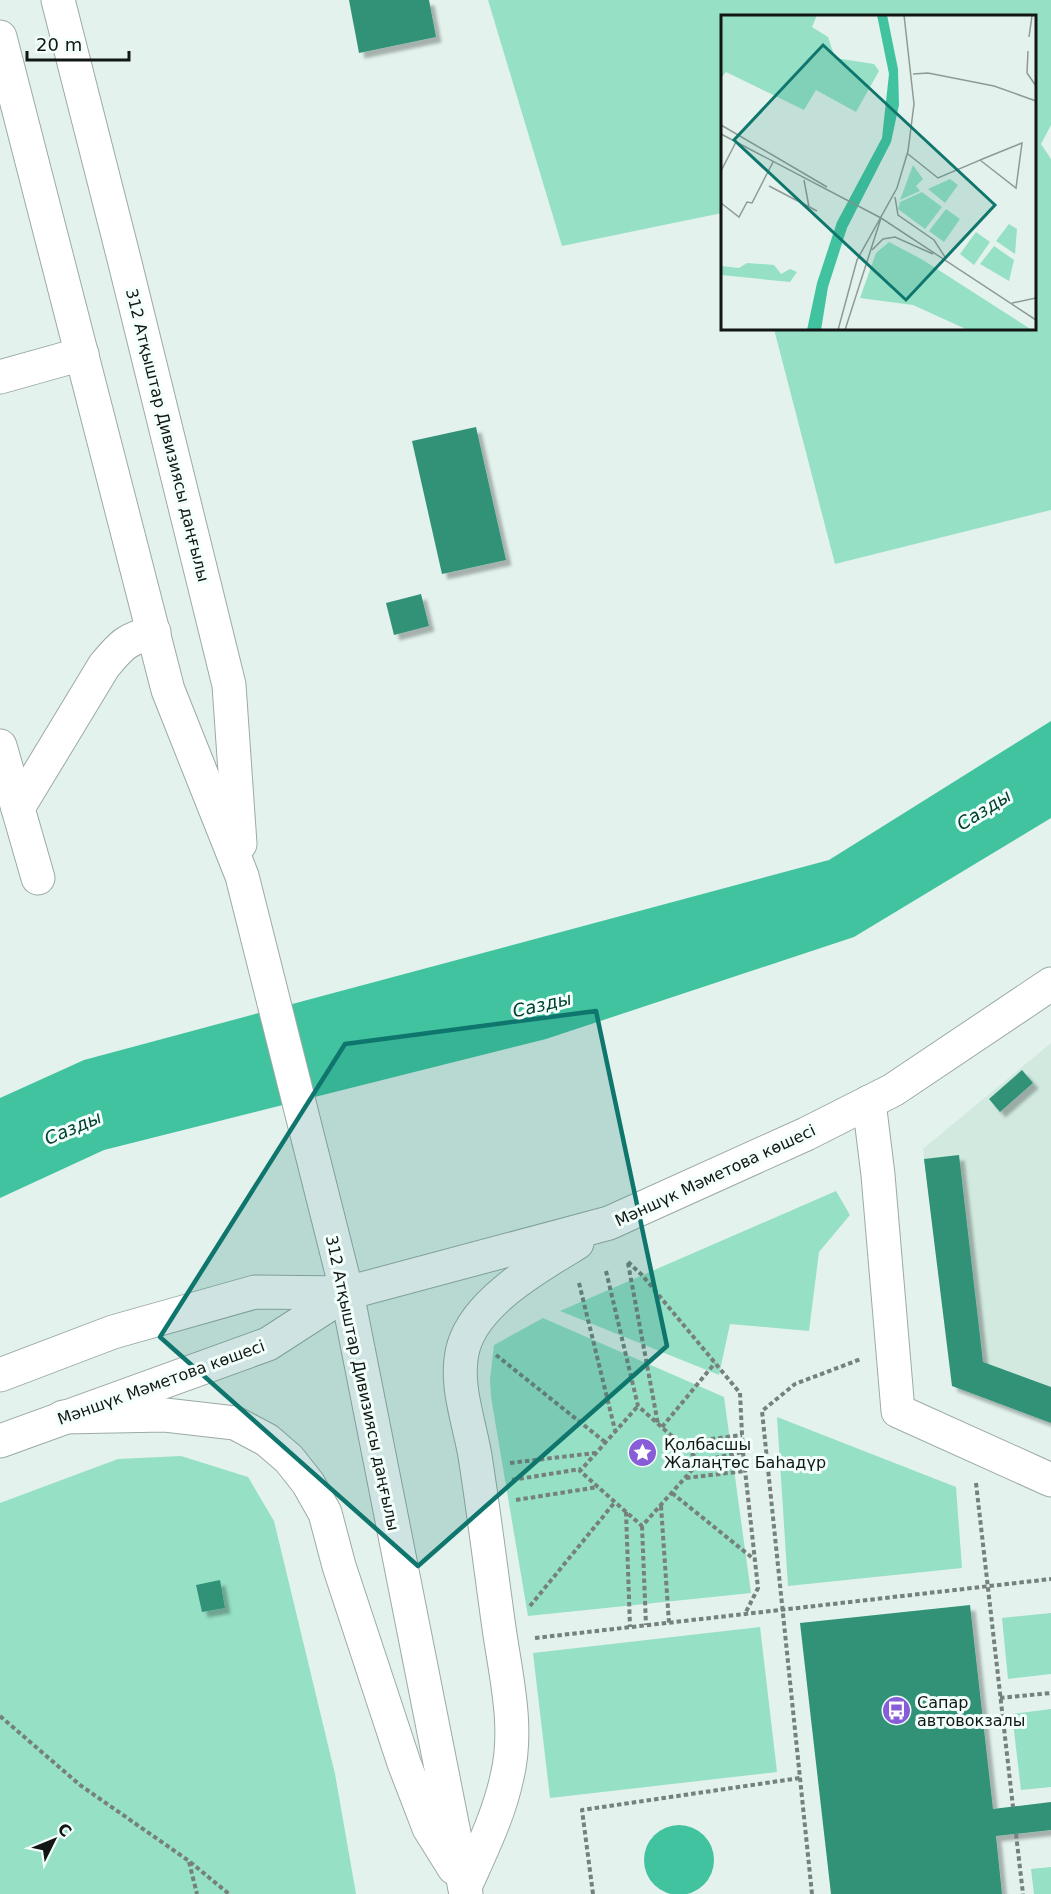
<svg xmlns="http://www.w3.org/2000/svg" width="1051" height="1894" font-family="'DejaVu Sans',sans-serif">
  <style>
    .built { fill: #d1e9df }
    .green { fill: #96e0c6 }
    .water { fill: #42c39f }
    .building { fill: #319277; filter: url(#shadow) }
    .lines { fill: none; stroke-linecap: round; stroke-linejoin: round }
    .minor-casing { stroke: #9caaa4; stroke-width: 35 }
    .major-casing { stroke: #9caaa4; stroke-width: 35 }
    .path { stroke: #76807c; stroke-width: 4; stroke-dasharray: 4.5 3; stroke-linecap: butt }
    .minor { stroke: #fff; stroke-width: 33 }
    .major { stroke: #fff; stroke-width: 33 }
    .marked { fill: #0f766e; fill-opacity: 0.2; stroke: #0f766e; stroke-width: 4.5; stroke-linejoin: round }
    .labels { text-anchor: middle; stroke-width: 6; stroke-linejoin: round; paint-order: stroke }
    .street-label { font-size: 16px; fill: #121715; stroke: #f2fffa }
    .poi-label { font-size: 16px; fill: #121715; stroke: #f2fffa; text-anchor: start }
    .water-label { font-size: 18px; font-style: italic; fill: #064031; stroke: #f2fffa }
    .inset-road { fill: none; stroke: #8f9a96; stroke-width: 1.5 }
    .view { fill: #0f766e; fill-opacity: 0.15; stroke: #0f766e; stroke-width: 3 }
    .inset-edge { fill: none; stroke: #121715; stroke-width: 3 }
  </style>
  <defs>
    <filter id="shadow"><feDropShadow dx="5.5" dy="5.5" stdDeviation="1.5" flood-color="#0004"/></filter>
  </defs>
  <rect width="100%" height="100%" fill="#e3f2ec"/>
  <path class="built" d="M1051 1043V1423L952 1386 923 1149Z"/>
  <g class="green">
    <path d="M488 0H1051V125L1041 144 1051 159V510L835 564 774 329 1034 328V16H722V213L562 246Z"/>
    <path d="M836 1191 850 1215 819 1252 809 1331 730 1324 719 1375 560 1311Z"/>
    <path d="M543 1318 724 1397 751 1593 528 1616 491 1397 490 1379 494 1345Z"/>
    <path d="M777 1417 956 1487 962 1568 788 1586Z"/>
    <path d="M181 1456 248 1477 274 1521 335 1774 356 1894H0V1503L118 1459Z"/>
    <path d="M1051 1613V1674L1008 1679 1002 1618Z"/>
    <path d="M760 1627 777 1772 550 1798 533 1653Z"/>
    <path d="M1051 1709V1787L1021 1790 1012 1714Z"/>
    <path d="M1051 1867V1894H1034L1031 1869Z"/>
  </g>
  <g class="water">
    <path d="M1051 721V818L854 937 546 1039 104 1150 0 1198V1098L84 1060 829 860Z"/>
    <circle cx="679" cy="1860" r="35"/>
  </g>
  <g class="building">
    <path d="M349 0H429L436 37 359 53Z"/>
    <path d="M476 427 506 560 442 574 412 441Z"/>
    <path d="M421 594 429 626 394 635 386 603Z"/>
    <path d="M1022 1070 1033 1083 1000 1112 989 1099Z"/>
    <path d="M959 1155 983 1362 1051 1387V1423L952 1386 924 1159Z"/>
    <path d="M220 1580 225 1608 202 1612 196 1585Z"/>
    <path d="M970 1605 993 1809 1051 1802V1830L996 1836 1002 1894H831L800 1623Z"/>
  </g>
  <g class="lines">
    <defs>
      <g id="minor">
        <path d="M0 377 82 354"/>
        <path d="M0 746 38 878"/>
        <path d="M18 808 104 666C122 644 127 639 154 632"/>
        <path d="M869 1102 878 1175 898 1411 1051 1480"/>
      </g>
      <g id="major">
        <path d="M58 0 123 255 229 685 240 844"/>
        <path d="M0 37 168 690 242 876 347 1293 466 1894"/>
        <path d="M0 1375 113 1332 255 1292 347 1293 609 1223 806 1134 893 1090 1051 984"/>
        <path d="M63 1417 165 1415 235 1423 267 1440 289 1459 308 1483 325 1513 339 1566 404 1763 429 1828 454 1868"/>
        <path d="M0 1441 268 1344 347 1293"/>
        <path d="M465 1887C481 1851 499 1815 507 1777 519 1728 506 1677 499 1628 491 1571 484 1513 475 1456 469 1420 453 1381 464 1345 478 1300 539 1266 577 1243"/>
      </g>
    </defs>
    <use href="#minor" class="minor-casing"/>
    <use href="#major" class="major-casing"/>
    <g class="path">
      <path d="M628 1262 642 1275 740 1393 743 1455"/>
      <path d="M628 1263 658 1424"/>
      <path d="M606 1271 638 1406 700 1461 642 1526 580 1471 638 1406"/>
      <path d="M579 1283 615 1430"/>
      <path d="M496 1355 605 1442"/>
      <path d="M662 1427 715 1363"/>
      <path d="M681 1443 742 1435"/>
      <path d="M700 1461 743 1452 758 1588 745 1614"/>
      <path d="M510 1463 595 1453"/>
      <path d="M686 1478 745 1471"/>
      <path d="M512 1480 581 1469"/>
      <path d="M976 1483 1013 1807"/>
      <path d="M672 1493 755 1560"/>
      <path d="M516 1500 598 1487"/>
      <path d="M661 1506 669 1623"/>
      <path d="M626 1512 630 1627"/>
      <path d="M642 1526 646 1625"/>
      <path d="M530 1606 615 1502"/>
      <path d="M535 1638 1051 1579"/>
      <path d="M1000 1698 1051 1693"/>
      <path d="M0 1716 80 1785 189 1861 229 1894"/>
      <path d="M1016 1834 1023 1894"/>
      <path d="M189 1862 197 1894"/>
      <path d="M593 1894 582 1810 800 1778"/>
      <path d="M812 1894 762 1411 795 1384 861 1359"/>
    </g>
    <use href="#minor" class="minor"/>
    <use href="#major" class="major"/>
  </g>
  <path class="marked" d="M596 1011 667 1346 418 1566 160 1337 345 1044Z"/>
  <defs>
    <symbol id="sight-disc" viewBox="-11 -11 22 22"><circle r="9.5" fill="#885ed8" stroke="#f2fffa"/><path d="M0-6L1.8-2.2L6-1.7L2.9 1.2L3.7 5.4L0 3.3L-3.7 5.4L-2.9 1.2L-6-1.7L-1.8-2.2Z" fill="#fff"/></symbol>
    <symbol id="bus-disc" viewBox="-11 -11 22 22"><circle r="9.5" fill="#885ed8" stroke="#f2fffa"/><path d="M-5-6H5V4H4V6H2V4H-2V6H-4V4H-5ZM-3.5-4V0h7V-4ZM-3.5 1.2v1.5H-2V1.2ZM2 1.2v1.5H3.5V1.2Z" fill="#fff"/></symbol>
  </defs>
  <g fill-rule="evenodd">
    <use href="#sight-disc" x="626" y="1436" width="33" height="33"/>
    <use href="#bus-disc" x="880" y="1694" width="33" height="33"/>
  </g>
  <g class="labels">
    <g class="street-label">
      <text transform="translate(168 435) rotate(76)" y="6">312 Атқыштар Дивизиясы даңғылы</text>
      <text transform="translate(715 1175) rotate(-25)" y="6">Мәншүк Мәметова көшесі</text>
      <text transform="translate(161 1382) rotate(-20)" y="6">Мәншүк Мәметова көшесі</text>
      <text transform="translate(363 1383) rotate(78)" y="6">312 Атқыштар Дивизиясы даңғылы</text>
    </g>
    <g class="poi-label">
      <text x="664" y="1450">Қолбасшы<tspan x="664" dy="18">Жалаңтөс Баһадүр</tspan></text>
      <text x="917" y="1708">Сапар<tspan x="917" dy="18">автовокзалы</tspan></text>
    </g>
    <g class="water-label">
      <text transform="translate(984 810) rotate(-32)" y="6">Сазды</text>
      <text transform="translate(542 1005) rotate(-13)" y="6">Сазды</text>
      <text transform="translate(73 1128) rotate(-23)" y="6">Сазды</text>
    </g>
  </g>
  <g transform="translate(721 15)">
    <rect width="315" height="315" fill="#e3f2ec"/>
    <path d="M0 0H96L91 12 107 22 114 43 153 49 158 56 135 97 95 75 83 95 5 57 0 63ZM192 150 202 164 195 171 199 176 179 185ZM229 164 237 170 224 188 207 174ZM201 177 221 192 204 214 177 194 179 187ZM225 194 239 204 223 227 208 216ZM288 209 296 214 294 239 275 226ZM255 217 269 227 253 250 239 239ZM168 227 202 245 311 315H247L192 290 139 283 155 238ZM273 231 293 245 288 266 259 249ZM26 248 53 250 60 259 69 254 76 257 69 267 0 260V251L18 253Z" fill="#96e0c6"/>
    <path d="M156 0H166L177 54 178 90 170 127 126 213 107 272 100 315H86L96 268 116 207 161 123 168 59Z" fill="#42c39f"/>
    <path class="inset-road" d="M308 22 311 1M307 36 306 58 315 71M192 59 207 58 273 71 315 86M0 110 106 172M0 119 160 203 315 305M187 139 217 163 259 145 295 173 301 128 259 145M0 156 15 127M83 165 88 192M48 171 96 196M174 182 177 200 213 225 224 242M0 188 18 202 26 187 31 188 52 147M151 235 162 224 174 222 212 239M291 288 315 283M117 315 136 245 176 173 187 136 193 89 183 0M124 315 160 203"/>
    <path class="view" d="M102 30 274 190 185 285 13 125Z"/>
    <rect width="315" height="315" class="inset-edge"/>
  </g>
  <g transform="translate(54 1840) rotate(47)" stroke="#f2fffa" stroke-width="4.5" paint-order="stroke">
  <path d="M0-4.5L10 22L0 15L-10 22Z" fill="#121715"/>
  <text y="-9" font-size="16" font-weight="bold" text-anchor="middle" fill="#121715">С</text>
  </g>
  <path d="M27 51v9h102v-9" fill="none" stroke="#121715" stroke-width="3"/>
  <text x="36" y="51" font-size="18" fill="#121715" stroke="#f2fffa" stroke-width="4.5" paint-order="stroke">20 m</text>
</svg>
